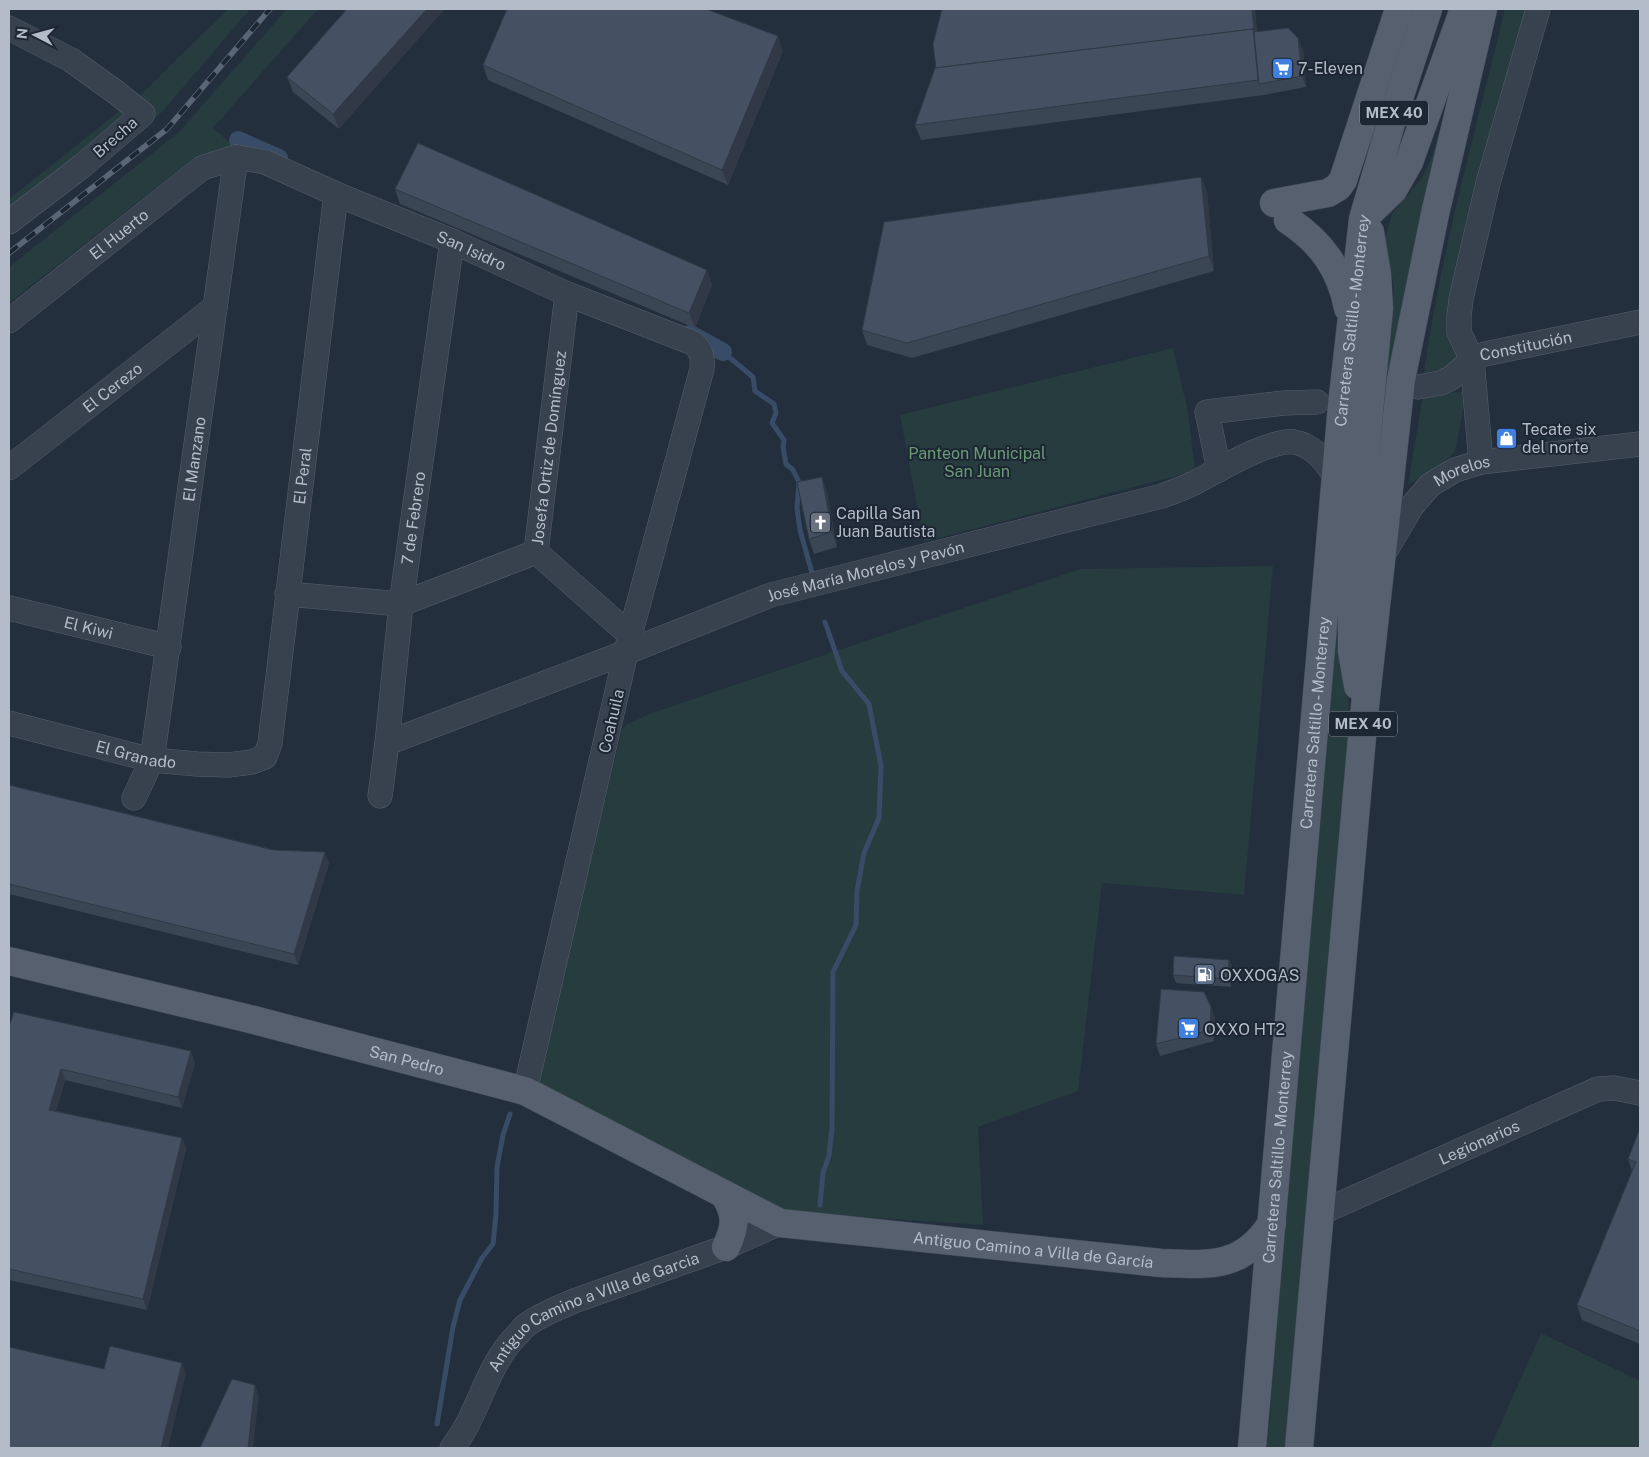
<svg xmlns="http://www.w3.org/2000/svg" width="1649" height="1457" font-family="'Public Sans',sans-serif">
  <style>
    .green { fill: #263c3f }
    .lines { fill: none; stroke-linecap: round; stroke-linejoin: round }
    .stream { stroke: #394c67; stroke-width: 5 }
    .canal { stroke: #394c67; stroke-width: 18 }
    .minor-casing { stroke: #565f6c; stroke-width: 25 }
    .major-casing { stroke: #414a57; stroke-width: 29 }
    .minor { stroke: #38414e; stroke-width: 24 }
    .major { stroke: #56606e; stroke-width: 28 }
    .rail-casing { stroke: #5a6575; stroke-width: 5.5 }
    .rail { stroke: #1d2633; stroke-width: 4; stroke-dasharray: 11; stroke-linecap: butt }
    .wall { fill: #3b4654 }
    .shaded-wall { fill: #303945 }
    .building { fill: #455162; stroke: #303945 }
    .labels { text-anchor: middle; stroke-width: 4; stroke-linejoin: round; paint-order: stroke }
    .shield { fill: #1d2633; stroke: #878f9c; stroke-width: 1 }
    .shield-label { font-size: 15px; font-weight: bold; fill: #b4bcc9 }
    .poi-label { font-size: 16px; fill: #b4bcc9; stroke: #1d2633; text-anchor: start }
    .street-label { font-size: 16px; fill: #b4bcc9; stroke: #1d2633 }
    .park-label { font-size: 16px; fill: #6b9a76; stroke: #1d2633 }
  </style>
  <rect width="100%" height="100%" fill="#242f3e"/>
  <g class="green">
    <path d="M228 9H250L162 112 9 232V199L146 90Z"/>
    <path d="M287 9H318L213 128 235 147 207 168 198 155 9 303V267L178 133Z"/>
    <path d="M1505 9H1530L1452 309 1447 336 1462 354C1450 370 1445 374 1424 373 1441 250 1476 129 1505 9Z"/>
    <path d="M1458 72 1368 529 1394 286 1390 268 1382 251 1392 214 1421 179 1431 158Z"/>
    <path d="M1361 325 1344 617 1350 729 1289 1448H1267L1299 1049Z"/>
    <path d="M1173 348 1188 412 1195 471 924 542 900 415Z"/>
    <path d="M1462 392 1464 405 1455 452 1437 468 1408 485 1423 395Z"/>
    <path d="M1273 566 1244 895 1102 883 1078 1091 978 1127 983 1225 772 1211 540 1087 537 1077 622 730 626 725 649 714 1080 569Z"/>
    <path d="M1541 1333 1640 1381V1448H1490Z"/>
  </g>
  <g class="lines">
    <g class="stream">
      <path d="M723 352 753 377 755 391 774 404 776 413 772 423 784 440 783 447 786 464 793 470 799 482 797 508 800 530 812 573"/>
      <path d="M820 1205 823 1173 829 1156 832 1128 833 972 856 925 857 891 864 853 879 818 881 766 869 704 842 671 825 622"/>
      <path d="M437 1424 453 1327 460 1300 482 1258 493 1244 496 1214 497 1167 503 1135 510 1114"/>
    </g>
    <g class="canal">
      <path d="M238 140 279 158"/>
      <path d="M690 334 723 352"/>
    </g>
    <defs>
      <g id="minor">
        <path d="M9 28 71 60 117 93 143 114 82 166 9 222"/>
        <path id="s1" d="M9 321 202 168 236 157 265 162 336 194 452 241 567 294 693 343C702 351 703 358 702 369L630 635 525 1091"/>
        <path id="s2" d="M1418 387 1441 383 1451 378 1472 360 1485 354 1640 322"/>
        <path d="M1481 462 1472 360 1459 332V317L1461 299 1488 183 1538 9"/>
        <path id="s3" d="M9 468 215 307"/>
        <path d="M1219 470 1207 412 1284 403 1317 402"/>
        <path id="s4" d="M536 552 567 294"/>
        <path d="M536 552 630 635"/>
        <path id="s5" d="M1383 555 1412 506 1430 485 1455 470 1481 462 1640 444"/>
        <path d="M287 594 401 604 536 552"/>
        <path id="s6" d="M9 608 169 647"/>
        <path id="s7" d="M9 723 152 760 197 764 228 765 252 762 265 757 270 743 336 194"/>
        <path id="s8" d="M387 743 627 652 771 595 1162 496C1173 492 1184 488 1194 483 1217 471 1269 439 1294 442 1313 445 1328 463 1336 479"/>
        <path id="s9" d="M380 796 387 743 401 604 452 241"/>
        <path id="s10" d="M134 798 152 760 236 157"/>
        <path id="s11" d="M1320 1213 1598 1089 1614 1088 1640 1093"/>
        <path id="s12" d="M452 1448C480 1413 485 1367 517 1335 521 1331 524 1326 528 1324 542 1314 558 1308 574 1301L726 1247 780 1223"/>
      </g>
      <g id="major">
        <path d="M1274 203 1328 193 1338 187 1343 180 1399 9"/>
        <path d="M1364 218 1393 190 1409 162 1464 9"/>
        <path d="M1288 220C1322 243 1340 268 1348 308"/>
        <path d="M1358 686 1352 651V589L1379 308 1377 274 1370 232"/>
        <path id="s13" d="M9 961 246 1018 525 1091 780 1223 1161 1263C1209 1265 1243 1269 1272 1223"/>
        <path d="M724 1194C737 1215 736 1226 726 1247"/>
        <path id="s14" d="M1252 1448 1342 405 1363 219 1392 120 1428 9"/>
        <path d="M1299 1448 1364 715 1401 380 1435 214 1483 9"/>
      </g>
    </defs>
    <use href="#minor" class="minor-casing"/>
    <use href="#major" class="major-casing"/>
    <use href="#minor" class="minor"/>
    <use href="#major" class="major"/>
    <defs>
      <path id="rail" d="M9 253 167 129 270 9"/>
    </defs>
    <use href="#rail" class="rail-casing"/>
    <use href="#rail" class="rail"/>
  </g>
  <g class="wall">
    <path d="M347 9 339 129 293 92 287 77Z"/>
    <path d="M942 9H1255L1257 32 1303 49 1306 87 1264 95 921 140 915 125 936 68Z"/>
    <path d="M783 51 728 185 488 80 483 65Z"/>
    <path d="M1201 177 1207 192 1214 271 912 358 867 345 862 330Z"/>
    <path d="M395 189 712 285 695 328 400 204Z"/>
    <path d="M827 492 837 547 814 554 809 539Z"/>
    <path d="M9 785 329 863 298 965 9 894Z"/>
    <path d="M1229 960 1232 967 1231 987 1176 983 1173 975Z"/>
    <path d="M1215 1018 1214 1041 1160 1056 1156 1044Z"/>
    <path d="M9 1027 195 1062 182 1108 65 1080 56 1111 182 1138 186 1149 147 1310 9 1280Z"/>
    <path d="M1640 1128V1344L1582 1320 1577 1305 1632 1171 1628 1159Z"/>
  </g>
  <g class="shaded-wall">
    <path d="M427 9H445L339 129 333 114Z"/>
    <path d="M1252 9H1255L1258 44 1254 32Z"/>
    <path d="M1253 29 1258 44 1259 84 1258 80Z"/>
    <path d="M778 36 783 51 728 185 722 170Z"/>
    <path d="M1298 38 1303 49 1306 87 1302 76Z"/>
    <path d="M1201 177 1207 192 1214 271 1209 256Z"/>
    <path d="M707 270 712 285 695 328 689 313Z"/>
    <path d="M822 477 827 492 837 547 832 532Z"/>
    <path d="M325 852 329 863 298 965 294 954Z"/>
    <path d="M1229 960 1232 967 1231 987 1228 979Z"/>
    <path d="M1211 1007 1215 1018 1214 1041 1210 1030Z"/>
    <path d="M191 1051 195 1062 182 1108 178 1097Z"/>
    <path d="M61 1069 65 1080 53 1121 49 1110Z"/>
    <path d="M182 1138 186 1149 147 1310 143 1299Z"/>
    <path d="M182 1363 186 1374 168 1448H161Z"/>
    <path d="M255 1385 259 1396 253 1448H248Z"/>
  </g>
  <g class="building">
    <path d="M347 9H427L333 114 287 77Z"/>
    <path d="M507 9H706L778 36 722 170 483 65Z"/>
    <path d="M942 9H1252L1254 32 1288 28 1298 38 1302 76 1259 84 1254 32 1253 29 936 68 933 44Z"/>
    <path d="M1253 29 1258 80 915 125 935 68Z"/>
    <path d="M418 143 707 270 689 313 395 189Z"/>
    <path d="M1201 177 1209 256 907 343 862 330 884 222Z"/>
    <path d="M822 477 832 532 809 539 797 482Z"/>
    <path d="M9 785 273 850 325 852 294 954 9 884Z"/>
    <path d="M1174 956 1229 960 1228 979 1173 975Z"/>
    <path d="M1161 989 1204 992 1211 1007 1210 1030 1156 1044Z"/>
    <path d="M14 1012 191 1051 178 1097 61 1069 49 1110 182 1138 143 1299 9 1269V1027Z"/>
    <path d="M1640 1128V1331L1577 1305 1636 1162 1628 1159Z"/>
    <path d="M110 1346 182 1363 161 1448H9V1347L104 1369Z"/>
    <path d="M232 1379 255 1385 248 1448H200Z"/>
  </g>
  <defs>
    <symbol id="supermarket-square" viewBox="-11 -11 22 22"><rect x="-9" y="-9" width="18" height="18" rx="4" fill="#3f7fe0" stroke="#1d2633"/><path d="M-6-5.5h2.5l.6 2H6L4.5 2H-2.5L-4.4-4H-6ZM-1.5 3.2a1.3 1.3 0 1 0 .1 0ZM3 3.2a1.3 1.3 0 1 0 .1 0Z" fill="#fff"/></symbol>
    <symbol id="shop-square" viewBox="-11 -11 22 22"><rect x="-9" y="-9" width="18" height="18" rx="4" fill="#3f7fe0" stroke="#1d2633"/><path d="M-5-2.5h2.3a2.7 3.5 0 0 1 5.4 0H5L5.5 6h-11ZM-1.5-2.5h3a1.5 2.3 0 0 0-3 0Z" fill="#fff"/></symbol>
    <symbol id="church-square" viewBox="-11 -11 22 22"><rect x="-9" y="-9" width="18" height="18" rx="4" fill="#6b7280" stroke="#1d2633"/><path d="M-1.2-6h2.4v3.5h3.3v2.4h-3.3V6h-2.4V-.1h-3.3v-2.4h3.3Z" fill="#fff"/></symbol>
    <symbol id="fuel-square" viewBox="-11 -11 22 22"><rect x="-9" y="-9" width="18" height="18" rx="4" fill="#5c6f8a" stroke="#1d2633"/><path d="M-5.5-6h7V0h2V4h1.3V-2.5L3-4.5l.8-.8L6-3V5H2.5V1h-1V6h-7ZM-4.2-4.7v3.2H.2V-4.7Z" fill="#fff"/></symbol>
  </defs>
  <g fill-rule="evenodd">
    <use href="#supermarket-square" x="1270" y="56" width="25" height="25"/>
    <use href="#shop-square" x="1494" y="426" width="25" height="25"/>
    <use href="#church-square" x="808" y="510" width="25" height="25"/>
    <use href="#fuel-square" x="1192" y="962" width="25" height="25"/>
    <use href="#supermarket-square" x="1176" y="1016" width="25" height="25"/>
  </g>
  <g class="labels">
    <g class="shield">
      <rect x="1360" y="100.5" width="68" height="25" rx="4"/>
      <rect x="1329" y="711.5" width="68" height="25" rx="4"/>
    </g>
    <g class="shield-label">
      <text x="1394" y="118">MEX 40</text>
      <text x="1363" y="729">MEX 40</text>
    </g>
    <g class="poi-label">
      <text x="1298" y="74">7-Eleven</text>
      <text x="1522" y="435">Tecate six<tspan x="1522" dy="18">del norte</tspan></text>
      <text x="836" y="519">Capilla San<tspan x="836" dy="18">Juan Bautista</tspan></text>
      <text x="1220" y="981">OXXOGAS</text>
      <text x="1204" y="1035">OXXO HT2</text>
    </g>
    <g class="street-label">
      <text transform="translate(115 137) rotate(-41)" y="6">Brecha</text>
      <text dy="6" stroke="none"><textPath href="#s1" startOffset="140">El Huerto</textPath></text>
      <text dy="6" stroke="none"><textPath href="#s1" startOffset="536">San Isidro</textPath></text>
      <text dy="6" stroke="none"><textPath href="#s14" startOffset="1132">Carretera Saltillo - Monterrey</textPath></text>
      <text dy="6" stroke="none"><textPath href="#s2" startOffset="118">Constitución</textPath></text>
      <text dy="6" stroke="none"><textPath href="#s3" startOffset="131">El Cerezo</textPath></text>
      <text dy="6" stroke="none"><textPath href="#s4" startOffset="105">Josefa Ortiz de Domínguez</textPath></text>
      <text dy="6" stroke="none"><textPath href="#s10" startOffset="346">El Manzano</textPath></text>
      <text dy="6" stroke="none"><textPath href="#s5" startOffset="120">Morelos</textPath></text>
      <text dy="6" stroke="none"><textPath href="#s7" startOffset="546">El Peral</textPath></text>
      <text dy="6" stroke="none"><textPath href="#s9" startOffset="280">7 de Febrero</textPath></text>
      <text dy="6" stroke="none"><textPath href="#s8" startOffset="509">José María Morelos y Pavón</textPath></text>
      <text dy="6" stroke="none"><textPath href="#s6" startOffset="82">El Kiwi</textPath></text>
      <text transform="translate(611 721) rotate(-77)" y="6">Coahuila</text>
      <text dy="6" stroke="none"><textPath href="#s14" startOffset="728">Carretera Saltillo - Monterrey</textPath></text>
      <text dy="6" stroke="none"><textPath href="#s7" startOffset="131">El Granado</textPath></text>
      <text dy="6" stroke="none"><textPath href="#s13" startOffset="410">San Pedro</textPath></text>
      <text dy="6" stroke="none"><textPath href="#s11" startOffset="174">Legionarios</textPath></text>
      <text dy="6" stroke="none"><textPath href="#s14" startOffset="292">Carretera Saltillo - Monterrey</textPath></text>
      <text dy="6" stroke="none"><textPath href="#s13" startOffset="1074">Antiguo Camino a Villa de García</textPath></text>
      <text dy="6" stroke="none"><textPath href="#s12" startOffset="209">Antiguo Camino a VIlla de Garcia</textPath></text>
    </g>
    <g class="park-label">
      <text x="977" y="459">Panteon Municipal<tspan x="977" dy="18">San Juan</tspan></text>
    </g>
  </g>
  <rect width="1649" height="1457" fill="none" stroke="#b4bcc9" stroke-width="20"/>
  <g transform="translate(35 35) rotate(276)" stroke="#1d2633" stroke-width="4" paint-order="stroke">
  <path d="M0-4L9 19L0 12L-9 19Z" fill="#b4bcc9"/>
  <text y="-8" font-size="14" font-weight="bold" text-anchor="middle" fill="#b4bcc9">N</text>
  </g>
</svg>
